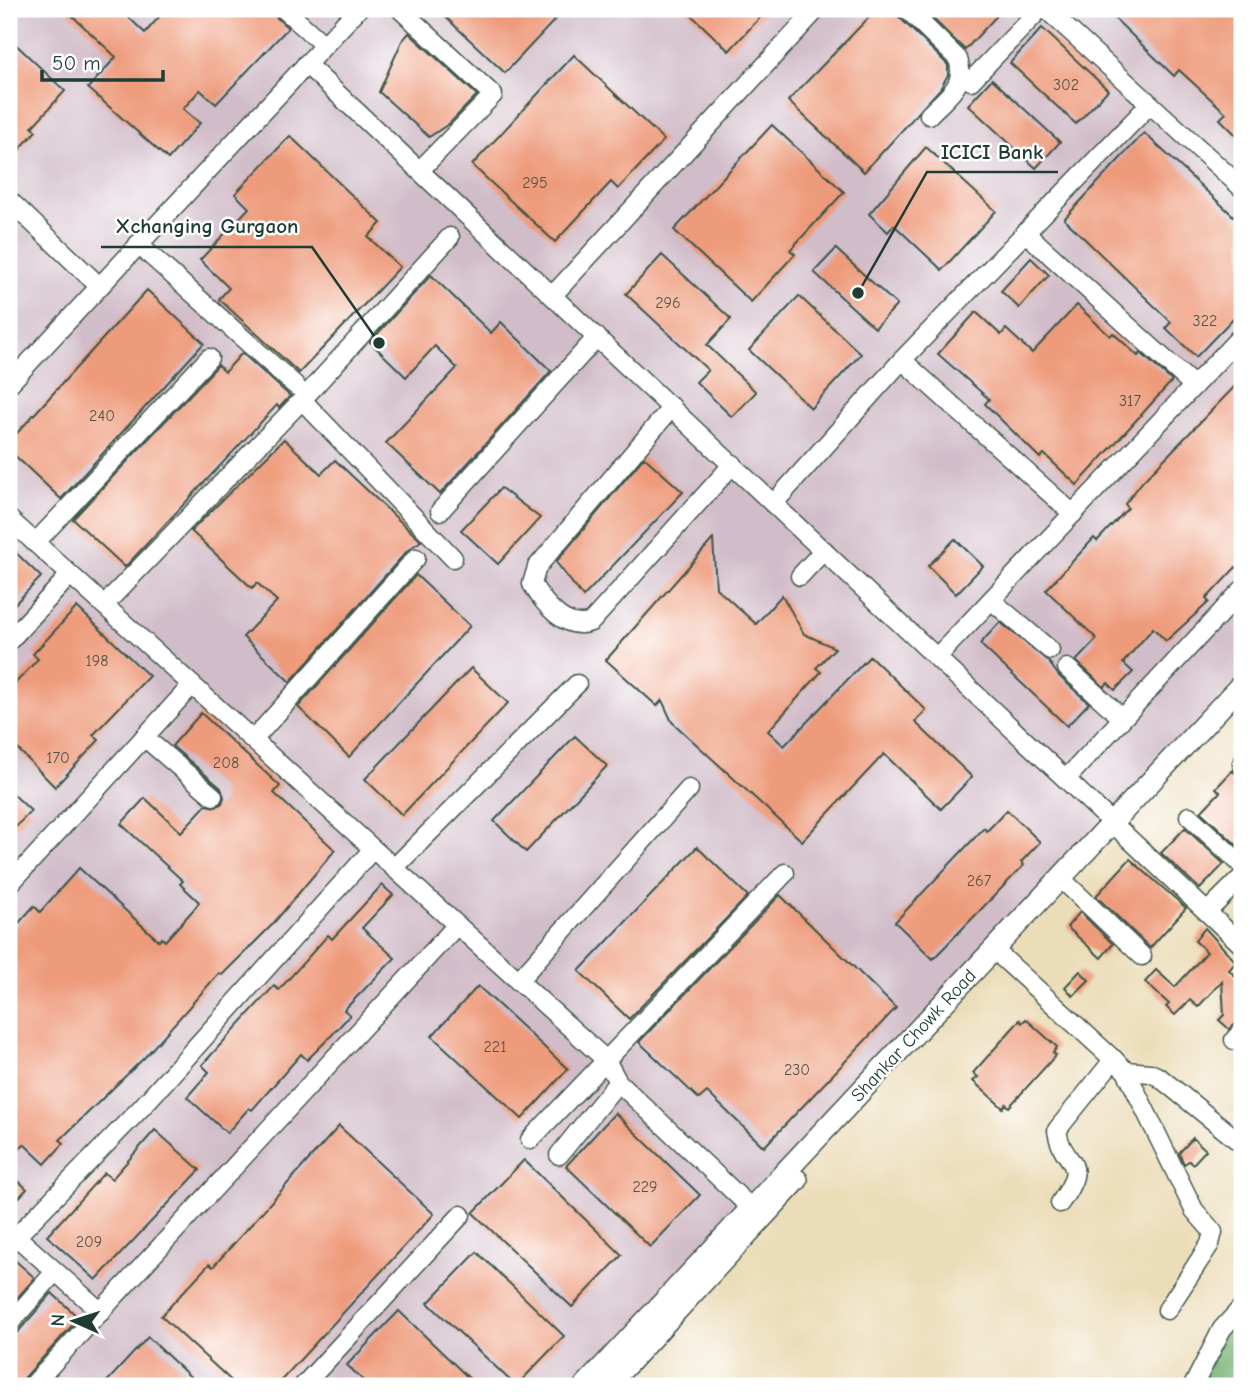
<svg xmlns="http://www.w3.org/2000/svg" width="1251" height="1395" font-family="'Comic Neue',sans-serif">
  <style>
    .industrial { fill: #d1bdc9 }
    .forest { fill: #74b171; stroke: #4a7752; stroke-width: 2 }
    .building { fill: #ee9b7b }
    .lines { fill: none; stroke-linecap: round; stroke-linejoin: round }
    .minor-casing { stroke: #3e5548; stroke-width: 21 }
    .major-casing { stroke: #3e5548; stroke-width: 24 }
    .minor { stroke: #fff; stroke-width: 18 }
    .major { stroke: #fff; stroke-width: 21 }
    .labels { text-anchor: middle; stroke-width: 5; stroke-linejoin: round; paint-order: stroke }
    .number-label { font-size: 16px; fill: #535446 }
    .street-label { font-size: 19px; fill: #1f3d34; stroke: #fff }
    .leader { fill: none; stroke: #1f3d34; stroke-width: 2.5 }
    .callout-dot { fill: #1f3d34; stroke: #fff; stroke-width: 2.5 }
    .callout-label { font-size: 21px; text-anchor: middle; font-weight: bold; fill: #1f3d34; stroke: #fff; stroke-width: 5; stroke-linejoin: round; paint-order: stroke }
  </style>
  <rect width="100%" height="100%" fill="#fff"/>
  <filter id="ink" filterUnits="userSpaceOnUse"><feTurbulence type="fractalNoise" baseFrequency=".0143" numOctaves="2"/><feDisplacementMap in="SourceGraphic" scale="14" xChannelSelector="R" yChannelSelector="G"/><feConvolveMatrix kernelMatrix="1 2 1 2 8 2 1 2 1" color-interpolation-filters="sRGB"/></filter>
  <filter id="wash" filterUnits="userSpaceOnUse"><feTurbulence type="fractalNoise" baseFrequency=".00686" numOctaves="4" result="noise"/><feDisplacementMap in="SourceGraphic" scale="28" xChannelSelector="R" yChannelSelector="G"/><feGaussianBlur stdDeviation="1.57" result="paint"/><feColorMatrix in="noise" values="0 0 0 0 0 0 0 0 0 0 0 0 0 0 0 0 0 1.4 0 .05"/><feComposite in="paint" operator="in"/></filter>
  <g filter="url(#wash)">
    <rect width="100%" height="100%" fill="#ecddb9"/>
    <path class="industrial" d="M9 9H1242V674L583 1386H9Z"/>
    <path class="forest" d="M1242 1307V1386H1193Z"/>
    <g id="blocks">
      <g class="building">
        <path d="M65 9H120L145 33 166 9H273L276 17 288 28 216 104 200 90 183 109 200 123 168 159 88 88 116 57Z"/>
        <path d="M437 9H565L505 73Z"/>
        <path d="M685 9H768L729 51Z"/>
        <path d="M877 9H896L899 17 948 65V75L940 89 864 172 788 101Z"/>
        <path d="M923 9H1003L965 50Z"/>
        <path d="M1105 9H1242V141L1220 119 1226 113 1179 70 1174 76Z"/>
        <path d="M1042 28 1108 90 1076 124 1010 63Z"/>
        <path d="M409 33 477 95 450 123 429 137 379 92 402 41Z"/>
        <path d="M9 38 65 91 32 127 36 131 9 161Z"/>
        <path d="M574 55 664 140 618 189 611 182 555 242 472 165Z"/>
        <path d="M992 79 1060 142 1036 168 968 105Z"/>
        <path d="M772 125 844 192 790 250 795 254 751 302 674 230Z"/>
        <path d="M1144 133 1242 224V309L1196 357 1166 328 1171 322 1064 219Z"/>
        <path d="M290 136 381 223 368 237 400 267 299 373 219 299 229 288 200 260 249 208 235 194Z"/>
        <path d="M926 147 996 211 942 270 894 225 888 232 869 214Z"/>
        <path d="M836 249 897 305 875 328 814 272Z"/>
        <path d="M662 255 731 319 707 345 756 392 732 417 696 382 708 370 626 294Z"/>
        <path d="M1031 258 1049 275 1019 308 1001 291Z"/>
        <path d="M431 275 491 333 501 322 551 371 440 494 386 443 457 368 435 346 406 377 370 342Z"/>
        <path d="M147 290 204 343 61 499 9 450V442Z"/>
        <path d="M799 296 861 354 811 408 749 350Z"/>
        <path d="M1077 305 1110 336 1113 333 1138 356 1141 353 1172 381 1077 485 1044 454 1040 458 985 404 989 399 938 354 976 312 1001 335 1006 329 1032 353Z"/>
        <path d="M242 353 290 396 279 408 277 405 125 567 73 519 218 365 225 372Z"/>
        <path d="M1242 379V574L1236 567 1206 599 1209 602 1166 641 1153 628 1123 663 1133 672 1115 690 1108 683 1104 687 1076 661 1097 639 1046 590 1094 538 1097 541 1128 508 1125 504 1143 481Z"/>
        <path d="M284 439 321 474 335 460 421 541 408 550 290 682 243 637 277 601 257 583 252 588 191 531Z"/>
        <path d="M644 457 683 492 583 597 556 562Z"/>
        <path d="M501 488 540 518 498 564 461 530Z"/>
        <path d="M713 539 716 588 756 624 782 595 804 634 835 648 816 668 821 672 768 731 784 746 870 656 926 710 915 722 972 777 941 809 884 754 802 841 672 722 662 700 657 706 606 660Z"/>
        <path d="M955 539 983 566 956 594 928 566Z"/>
        <path d="M9 546 41 577 9 610Z"/>
        <path d="M416 575 470 626 349 757 298 707Z"/>
        <path d="M77 607 149 676 93 735 99 740 55 787 9 740V690L38 659 33 654Z"/>
        <path d="M1000 622 1048 661 1059 676 1089 703 1067 726 980 644Z"/>
        <path d="M471 668 508 703 402 815 365 779Z"/>
        <path d="M201 713 280 786 274 793 335 850 272 925 222 975 219 973 145 1057 60 1140 64 1143 45 1164 24 1144 9 1160V934L34 906 40 912 79 868 159 941 162 938 165 941 194 909 199 902 180 884 183 881 121 824 145 798 181 832 206 805 216 807 222 803 224 797 221 788 172 746Z"/>
        <path d="M575 736 607 766 526 852 494 821Z"/>
        <path d="M1232 771 1242 776 1241 849 1201 812 1220 792 1216 788Z"/>
        <path d="M9 790 31 811 9 834Z"/>
        <path d="M1007 810 1040 842 1021 862 1024 865 933 959 895 922 984 828 987 831Z"/>
        <path d="M1185 828 1224 864 1200 889 1161 853Z"/>
        <path d="M697 847 748 896 629 1019 579 971Z"/>
        <path d="M1130 859 1186 908 1150 948 1096 896Z"/>
        <path d="M382 885 393 895 362 928 395 958 344 1010 350 1015 331 1036 307 1060 301 1054 252 1110 249 1108 227 1133 187 1097 209 1072 202 1065 274 986 279 990 328 935 332 939Z"/>
        <path d="M780 895 896 1008 764 1147 707 1092 699 1099 639 1042Z"/>
        <path d="M1080 912 1113 944 1101 958 1067 927Z"/>
        <path d="M1205 928 1236 962 1229 970 1242 983V1020L1229 1029 1219 1020 1224 1015 1222 981 1198 1007 1190 1000 1175 1015 1166 1007 1169 1004 1145 982 1156 970 1175 987 1207 952 1195 941Z"/>
        <path d="M1080 971 1089 980 1073 996 1065 987Z"/>
        <path d="M478 986 568 1069 522 1119 432 1036Z"/>
        <path d="M1026 1019 1057 1047 1053 1053 1056 1055 1009 1107 1006 1104 1003 1108 973 1081 978 1077 973 1073 1020 1020 1022 1023Z"/>
        <path d="M615 1113 700 1195 650 1247 566 1166Z"/>
        <path d="M339 1126 434 1214 276 1386H237L161 1316 209 1264 213 1267Z"/>
        <path d="M155 1130 200 1170 96 1280 47 1236 104 1173 112 1179Z"/>
        <path d="M1193 1138 1206 1150 1193 1164 1189 1161 1184 1164 1179 1153Z"/>
        <path d="M524 1160 622 1255 572 1307 473 1213Z"/>
        <path d="M9 1172 27 1189 9 1208Z"/>
        <path d="M477 1252 564 1336 516 1386 428 1303Z"/>
        <path d="M9 1255 35 1278 9 1307Z"/>
        <path d="M52 1293 79 1318 17 1386H9V1335L18 1332Z"/>
        <path d="M399 1311 477 1386H369L347 1365Z"/>
        <path d="M148 1337 200 1386H103Z"/>
      </g>
    </g>
  </g>
  <g filter="url(#ink)">
    <use href="#blocks" fill-opacity="0" stroke="#3e5548" stroke-width="2"/>
    <g class="lines">
      <defs>
        <g id="minor">
          <path d="M284 9 324 45"/>
          <path d="M400 9 493 95 420 170"/>
          <path d="M907 9 958 59C967 86 946 97 929 115"/>
          <path d="M1046 9 1242 188"/>
          <path d="M306 64 1242 945"/>
          <path d="M971 81 1040 9"/>
          <path d="M9 200 99 286"/>
          <path d="M1026 233 1194 386"/>
          <path d="M138 244 296 386"/>
          <path d="M553 295 817 9"/>
          <path d="M902 360 1073 514"/>
          <path d="M9 384 358 9"/>
          <path d="M302 400 453 558"/>
          <path d="M672 407 537 567 532 584C544 604 566 632 591 622L733 464"/>
          <path d="M774 503 902 360 1150 104"/>
          <path d="M440 511 597 337"/>
          <path d="M9 519 606 1060 618 1082 751 1208"/>
          <path d="M35 543 209 358"/>
          <path d="M800 576 824 550"/>
          <path d="M991 600 1050 650"/>
          <path d="M104 605 302 400 450 237"/>
          <path d="M9 641 70 575"/>
          <path d="M938 656 1242 335"/>
          <path d="M1067 668 1122 718"/>
          <path d="M144 737 213 796"/>
          <path d="M253 740 416 558"/>
          <path d="M1242 764V765"/>
          <path d="M1067 778 1242 590"/>
          <path d="M1189 816 1242 865"/>
          <path d="M394 868 577 684"/>
          <path d="M9 885 192 685"/>
          <path d="M1069 886 1142 956"/>
          <path d="M1207 912 1242 877"/>
          <path d="M1003 958 1126 1071 1194 1210 1213 1232 1210 1244 1167 1310"/>
          <path d="M518 981 689 789"/>
          <path d="M1234 1040 1242 1031"/>
          <path d="M1126 1071 1150 1073 1159 1077 1242 1144"/>
          <path d="M530 1140 785 873"/>
          <path d="M559 1155 618 1082"/>
          <path d="M1060 1203C1092 1157 1062 1168 1057 1130L1114 1059"/>
          <path d="M9 1230 101 1312"/>
          <path d="M9 1244 142 1107 373 849"/>
          <path d="M9 1324 54 1273"/>
          <path d="M32 1386 457 925"/>
          <path d="M303 1386 461 1215"/>
          <path d="M1193 1386 1222 1329 1242 1307"/>
        </g>
        <g id="major">
          <path d="M585 1386 1242 684"/>
          <path d="M607 1386 797 1180"/>
        </g>
      </defs>
      <use href="#minor" class="minor-casing"/>
      <use href="#major" class="major-casing"/>
      <use href="#minor" class="minor"/>
      <use href="#major" class="major"/>
    </g>
  </g>
  <g class="labels">
    <g class="number-label">
      <text x="1066" y="90">302</text>
      <text x="535" y="188">295</text>
      <text x="668" y="308">296</text>
      <text x="1205" y="326">322</text>
      <text x="1130" y="406">317</text>
      <text x="102" y="421">240</text>
      <text x="97" y="666">198</text>
      <text x="58" y="763">170</text>
      <text x="226" y="768">208</text>
      <text x="979" y="886">267</text>
      <text x="495" y="1052">221</text>
      <text x="797" y="1075">230</text>
      <text x="645" y="1192">229</text>
      <text x="89" y="1247">209</text>
    </g>
    <g class="street-label">
      <text transform="translate(913 1035) rotate(-47)" y="7">Shankar Chowk Road</text>
    </g>
  </g>
  <path class="leader" d="M858 293L927 172H1058M379 343L312 247H101"/>
  <g class="callout-dot">
    <circle cx="858" cy="293" r="7"/>
    <circle cx="379" cy="343" r="7"/>
  </g>
  <g class="callout-label">
    <text x="992" y="159">ICICI Bank</text>
    <text x="207" y="233">Xchanging Gurgaon</text>
  </g>
  <rect width="1251" height="1395" fill="none" stroke="#fff" stroke-width="35"/>
  <g transform="translate(74 1321) rotate(273)" stroke="#ffffff" stroke-width="5" paint-order="stroke">
  <path d="M0-5L12 26L0 18L-12 26Z" fill="#1f3d34"/>
  <text y="-10" font-size="19" font-weight="bold" text-anchor="middle" fill="#1f3d34">N</text>
  </g>
  <path d="M42 70v10h121v-10" fill="none" stroke="#1f3d34" stroke-width="3.5"/>
  <text x="52" y="70" font-size="21" fill="#1f3d34" stroke="#ffffff" stroke-width="5" paint-order="stroke">50 m</text>
</svg>
